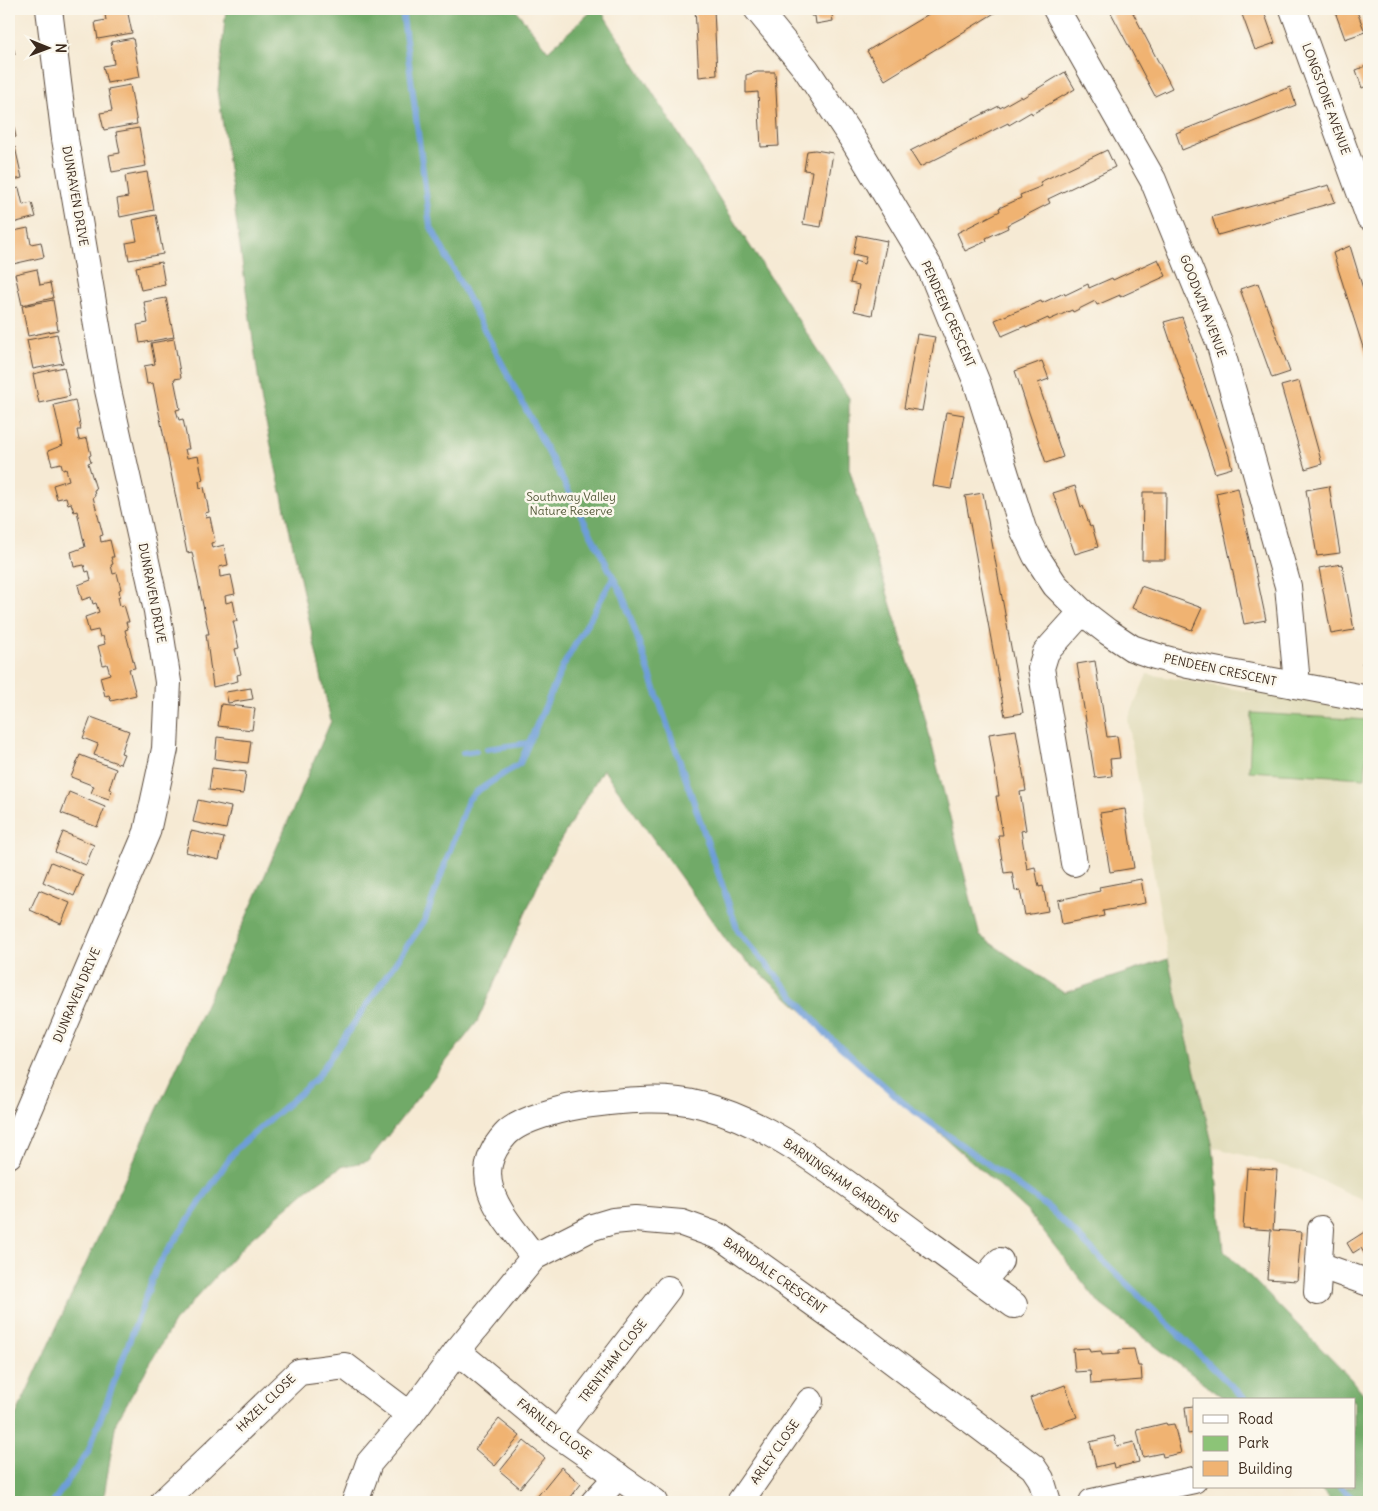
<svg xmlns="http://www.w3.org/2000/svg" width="1378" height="1511" font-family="Delius,sans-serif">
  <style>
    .built { fill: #e1dcba }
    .green { fill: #8cc477; stroke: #64774a }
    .forest { fill: #71aa68; stroke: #566a43 }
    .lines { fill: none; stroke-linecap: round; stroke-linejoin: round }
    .stream { stroke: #6e9ed8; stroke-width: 6 }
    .building { fill: #f0b372 }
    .minor-casing { stroke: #574739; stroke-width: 28 }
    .minor { stroke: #fff; stroke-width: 26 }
    .labels { text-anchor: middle; stroke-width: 5; stroke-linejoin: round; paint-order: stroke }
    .street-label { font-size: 12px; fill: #3b2a1e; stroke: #fbf7ec }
    .park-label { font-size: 12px; fill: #535839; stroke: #fbf7ec }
  </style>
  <rect width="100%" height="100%" fill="#fbf7ec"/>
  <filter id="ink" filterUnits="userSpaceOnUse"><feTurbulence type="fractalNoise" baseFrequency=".02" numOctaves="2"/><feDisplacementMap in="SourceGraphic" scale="10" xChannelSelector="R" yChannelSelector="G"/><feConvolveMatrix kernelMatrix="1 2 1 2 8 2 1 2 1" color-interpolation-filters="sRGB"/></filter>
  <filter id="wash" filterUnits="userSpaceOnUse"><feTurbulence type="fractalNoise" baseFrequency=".0096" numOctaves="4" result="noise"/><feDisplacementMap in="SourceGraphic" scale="20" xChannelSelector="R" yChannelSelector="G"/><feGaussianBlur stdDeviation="1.12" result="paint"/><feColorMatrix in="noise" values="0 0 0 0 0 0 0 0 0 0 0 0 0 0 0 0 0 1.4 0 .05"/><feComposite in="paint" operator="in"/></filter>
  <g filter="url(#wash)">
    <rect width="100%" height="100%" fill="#f6ead4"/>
    <path class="built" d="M1147 674 1369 712V1203L1299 1170 1213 1147 1168 959 1128 720Z"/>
    <path class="green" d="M1252 713 1369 720 1365 778 1249 771Z"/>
    <path class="forest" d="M226 9H515L548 51 594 9H600L724 206 849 398V468L923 710 980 936 1064 993 1168 959 1213 1147 1224 1250 1350 1378 1369 1400V1502H1332L1319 1487H1354V1400H1226L1100 1304 1027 1211 731 947 603 769 551 856 477 1022 368 1161 341 1167 307 1190 247 1242 174 1322 116 1422 103 1502H9V1430L256 896 331 721 262 404 218 90Z"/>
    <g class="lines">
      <g class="stream">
        <path d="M402 9 430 225 623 596 738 931 827 1035 906 1105 1049 1208 1246 1400"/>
        <path d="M487 749 528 743"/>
        <path d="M463 753 476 751"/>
        <path d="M1340 1487 1357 1502"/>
        <path d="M53 1502 88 1452 157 1267 235 1150 315 1080 425 920 468 800 476 792 520 763 563 666 613 578"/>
      </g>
    </g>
    <g id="blocks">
      <g class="building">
        <path d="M104 9H127L132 33 98 39 95 22 106 20Z"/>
        <path d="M695 9H714L717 75 699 77Z"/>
        <path d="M810 9H831L833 21 816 24 815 16H811Z"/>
        <path d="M937 9H1001L885 80 867 51Z"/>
        <path d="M1109 9H1131L1172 88 1155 96Z"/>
        <path d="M1240 9H1263L1275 43 1255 50Z"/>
        <path d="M1334 9H1356L1365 32 1345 39Z"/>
        <path d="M133 38 140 77 107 83 103 66 114 64 111 42Z"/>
        <path d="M11 39 15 54 9 55V40Z"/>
        <path d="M1369 65V85L1362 88 1356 70Z"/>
        <path d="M757 72H775L779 146 761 147 758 92 746 93V75Z"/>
        <path d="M1065 72 1075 89 1032 114 1031 112 1009 125 1008 123 920 167 910 151 999 106 1000 108 1021 96 1022 98Z"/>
        <path d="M130 85 137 124 104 130 100 113 112 111 108 89Z"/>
        <path d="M1290 87 1296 105 1182 150 1176 133Z"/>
        <path d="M10 109 16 137 9 139V110Z"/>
        <path d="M139 128 146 166 112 172 109 155 120 153 116 132Z"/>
        <path d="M15 147 22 178 9 181V149Z"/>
        <path d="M815 150 833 153 821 227 803 224 812 171 804 170 807 151Z"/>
        <path d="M1107 150 1115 167 1048 199 1050 203 1007 225 1008 228 986 238 987 241 965 251 957 233 1000 211 999 208 1021 198 1020 195 1042 186 1040 182Z"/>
        <path d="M147 172 154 210 120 217 117 199 128 197 125 176Z"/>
        <path d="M1329 185 1335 202 1218 235 1212 217Z"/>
        <path d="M19 188 23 205 32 203 36 217 9 224V191Z"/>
        <path d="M156 215 163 254 129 260 126 243 137 241 133 220Z"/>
        <path d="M28 228 31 244 41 242 44 257 13 264 9 232Z"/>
        <path d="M857 235 887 241 872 315 854 311 859 285 850 283 855 261 864 264 866 257 853 254Z"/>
        <path d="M1350 246 1369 308V366L1333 253Z"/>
        <path d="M1158 259 1166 276 1120 297V295L1097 305 1095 301 1073 312 1072 310 1049 320 1048 318 1026 328 1025 326 1002 336 995 320 1041 301 1042 303 1064 293 1065 295 1088 284 1089 288 1112 278 1113 280Z"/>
        <path d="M161 262 165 285 141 290 136 267Z"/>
        <path d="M37 269 40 285 50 283 53 298 22 305 15 274Z"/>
        <path d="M1258 283 1290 372 1272 378 1240 289Z"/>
        <path d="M166 298 174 337 140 343 137 325 148 323 144 302Z"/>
        <path d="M53 300 58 330 28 336 22 306Z"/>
        <path d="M1182 317 1229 456 1232 468 1215 473 1164 322Z"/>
        <path d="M57 334 63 363 33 369 27 340Z"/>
        <path d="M917 334 935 337 922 411 904 408Z"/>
        <path d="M174 339 181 378 174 379 180 409 176 410 179 420 183 419 189 449H185L187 458 198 456 203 480 199 481 200 488 204 487 209 512 205 513 206 518 210 517 215 542 211 543 212 548 224 545 228 565 219 567 220 577 231 575 235 594 225 596 226 603 233 601 237 621H233L239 648 235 649 241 674 237 675 238 681 213 687 206 634H209L192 552 187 553 153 383 147 384 144 366 155 364 151 343Z"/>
        <path d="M1042 361 1049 379 1038 383 1063 457 1046 463 1015 371Z"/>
        <path d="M64 367 70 396 39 403 33 374Z"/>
        <path d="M1299 381 1322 464 1305 469 1281 386Z"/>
        <path d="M75 400 81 430H77L79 440 87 438 91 455 89 456 91 462 88 463 96 489 94 490 95 496 93 497 103 535 100 536 101 542 110 540 114 557H111L113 564 111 565 113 574 117 573 121 589 119 590 120 596 118 597 120 606 124 605 129 622H126L128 629 125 630 135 668 129 669 136 695 111 701 109 695 105 696 100 677 110 674 107 664 103 665 98 646 105 644 103 636 100 637 98 630 89 632 85 617 99 612 96 603 93 604 91 597 82 600 78 585 91 580 89 571 86 572 84 565 74 567 71 552 85 547 77 511 74 512 71 503 68 504 66 497 57 499 53 485 69 480 66 469 63 470 61 463 52 465 48 451 63 445 54 405Z"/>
        <path d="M946 412 964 415 951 489 933 486Z"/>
        <path d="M1075 486 1081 507 1083 506 1090 527 1092 526 1098 547 1075 554 1053 493Z"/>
        <path d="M1329 486 1340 553 1317 556 1306 490Z"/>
        <path d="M1238 488 1266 620 1244 624 1216 493Z"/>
        <path d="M1143 492H1166L1165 560H1142Z"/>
        <path d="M983 493 1023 713 1005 716 965 496Z"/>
        <path d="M1342 564 1354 630 1331 634 1319 568Z"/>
        <path d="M1141 586 1202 608 1192 630 1132 608Z"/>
        <path d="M1367 641 1369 642V665L1362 664Z"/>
        <path d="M1095 661 1107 737 1117 736 1120 758 1110 759 1112 776 1095 778 1077 664Z"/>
        <path d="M251 688 253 699 228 703 226 692Z"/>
        <path d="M221 704 255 708 252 730 218 726Z"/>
        <path d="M91 717 129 731 121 753 124 754 120 764 94 755 98 744 83 738Z"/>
        <path d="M1016 730 1026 791 1020 792 1026 830 1021 831 1027 869 1035 867 1039 887 1043 886 1048 911 1025 915 1020 890 1015 891 1012 872 1004 873 998 835H1003L996 796H999L989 734Z"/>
        <path d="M217 737 251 741 248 763 215 759Z"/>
        <path d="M80 755 116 769 109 789 112 790 109 799 91 793 94 786 71 777Z"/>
        <path d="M212 768 246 772 243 794 209 790Z"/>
        <path d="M69 792 105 807 97 827 61 813Z"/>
        <path d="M198 800 231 807 226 829 193 822Z"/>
        <path d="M1125 809 1134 868 1110 872 1100 813Z"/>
        <path d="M191 831 224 838 219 860 186 852Z"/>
        <path d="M63 832 94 845 86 865 55 852Z"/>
        <path d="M51 862 83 875 74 896 43 882Z"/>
        <path d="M1141 879 1145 903 1103 911 1104 916 1062 924 1058 900 1100 891 1099 887Z"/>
        <path d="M39 890 70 903 61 924 30 910Z"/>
        <path d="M1247 1168 1277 1170 1273 1230 1301 1232 1297 1281 1267 1279 1271 1230 1243 1228Z"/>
        <path d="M1369 1229V1257L1367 1258 1361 1248 1353 1253 1347 1243Z"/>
        <path d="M1368 1342H1369V1372L1366 1371Z"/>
        <path d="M1089 1348 1090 1352 1101 1351 1102 1355 1119 1354V1350L1134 1349 1138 1366H1141L1142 1380 1091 1384 1090 1371 1075 1372 1073 1349Z"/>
        <path d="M1065 1385 1077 1417 1042 1429 1030 1398Z"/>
        <path d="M1194 1406V1433L1188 1434 1185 1407Z"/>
        <path d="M499 1419 520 1436 495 1466 475 1449Z"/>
        <path d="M1166 1423 1167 1425 1174 1424 1181 1453 1163 1457 1162 1453 1143 1457 1137 1430Z"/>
        <path d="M1114 1436 1117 1446 1134 1442 1139 1462 1114 1468 1113 1463 1096 1467 1090 1442Z"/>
        <path d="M524 1441 545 1458 520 1488 500 1471Z"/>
        <path d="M561 1467 581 1484 567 1502H542L536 1498Z"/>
      </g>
    </g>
  </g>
  <g filter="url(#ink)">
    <use href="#blocks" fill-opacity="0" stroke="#574739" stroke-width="1"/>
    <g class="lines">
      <defs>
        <g id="minor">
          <path d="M757 9 806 69 855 143 930 268 977 383 1023 529 1036 556 1055 585 1082 612 1108 632 1132 648 1155 656 1188 665 1369 699"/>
          <path d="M1056 9 1153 180 1219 342 1288 586 1296 673 1294 685"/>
          <path d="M1293 9 1369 217"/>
          <path d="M1074 863 1041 668 1046 652 1082 612"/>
          <path d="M9 1155 147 832 165 749 168 682 157 611 108 390 65 139 49 9"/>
          <path d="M534 1257C507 1220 464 1180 505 1135 520 1118 570 1106 592 1104 628 1100 666 1096 701 1105 767 1122 820 1164 874 1203 921 1237 967 1272 1014 1305"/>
          <path d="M1319 1265 1369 1283"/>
          <path d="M982 1282 1000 1261"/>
          <path d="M1317 1292 1321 1229"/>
          <path d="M457 1351 557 1434 655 1502"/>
          <path d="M557 1434 668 1289"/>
          <path d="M163 1502 299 1372 345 1366 410 1415"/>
          <path d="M355 1502 369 1463 410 1415 457 1351 534 1257 593 1227 613 1221 635 1219 682 1223 721 1237 854 1332 1033 1467 1041 1479 1048 1502"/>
          <path d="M594 1502 618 1476"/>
          <path d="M740 1502 810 1401"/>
          <path d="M1092 1502 1194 1480"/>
        </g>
      </defs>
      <use href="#minor" class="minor-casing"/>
      <use href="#minor" class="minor"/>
    </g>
  </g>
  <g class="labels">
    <g class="street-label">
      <text transform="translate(1326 99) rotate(70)" y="4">LONGSTONE AVENUE</text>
      <text transform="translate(75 196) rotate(80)" y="4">DUNRAVEN DRIVE</text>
      <text transform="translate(1203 306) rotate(69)" y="4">GOODWIN AVENUE</text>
      <text transform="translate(948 314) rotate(66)" y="4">PENDEEN CRESCENT</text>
      <text transform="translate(152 593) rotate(79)" y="4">DUNRAVEN DRIVE</text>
      <text transform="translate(1220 670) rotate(12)" y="4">PENDEEN CRESCENT</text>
      <text transform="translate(77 995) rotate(-67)" y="4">DUNRAVEN DRIVE</text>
      <text transform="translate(841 1181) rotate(35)" y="4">BARNINGHAM GARDENS</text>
      <text transform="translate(775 1276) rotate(35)" y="4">BARNDALE CRESCENT</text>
      <text transform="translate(613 1361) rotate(-52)" y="4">TRENTHAM CLOSE</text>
      <text transform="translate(266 1403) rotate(-44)" y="4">HAZEL CLOSE</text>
      <text transform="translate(554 1429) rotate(38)" y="4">FARNLEY CLOSE</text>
      <text transform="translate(775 1452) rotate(-55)" y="4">ARLEY CLOSE</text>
    </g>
    <g class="park-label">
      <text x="571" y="501">Southway Valley<tspan x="571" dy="14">Nature Reserve</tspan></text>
    </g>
  </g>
  <rect width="1378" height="1511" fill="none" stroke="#fbf7ec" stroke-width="30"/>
  <rect x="1193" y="1398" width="162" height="90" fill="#fbf7ec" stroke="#aea59a"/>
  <rect x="1203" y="1415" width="25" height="8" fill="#ffffff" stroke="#aea59a"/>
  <text x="1238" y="1424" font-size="15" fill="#3b2a1e">Road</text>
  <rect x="1203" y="1436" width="25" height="15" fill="#8cc477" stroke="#aea59a"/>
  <text x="1238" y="1448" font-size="15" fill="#3b2a1e">Park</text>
  <rect x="1203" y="1461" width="25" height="15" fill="#f0b372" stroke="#aea59a"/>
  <text x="1238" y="1474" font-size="15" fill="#3b2a1e">Building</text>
  <g transform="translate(48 48) rotate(91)" stroke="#fbf7ec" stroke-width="4" paint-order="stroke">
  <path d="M0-4L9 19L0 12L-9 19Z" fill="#3b2a1e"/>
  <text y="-8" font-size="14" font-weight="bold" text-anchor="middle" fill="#3b2a1e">N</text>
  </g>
</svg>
